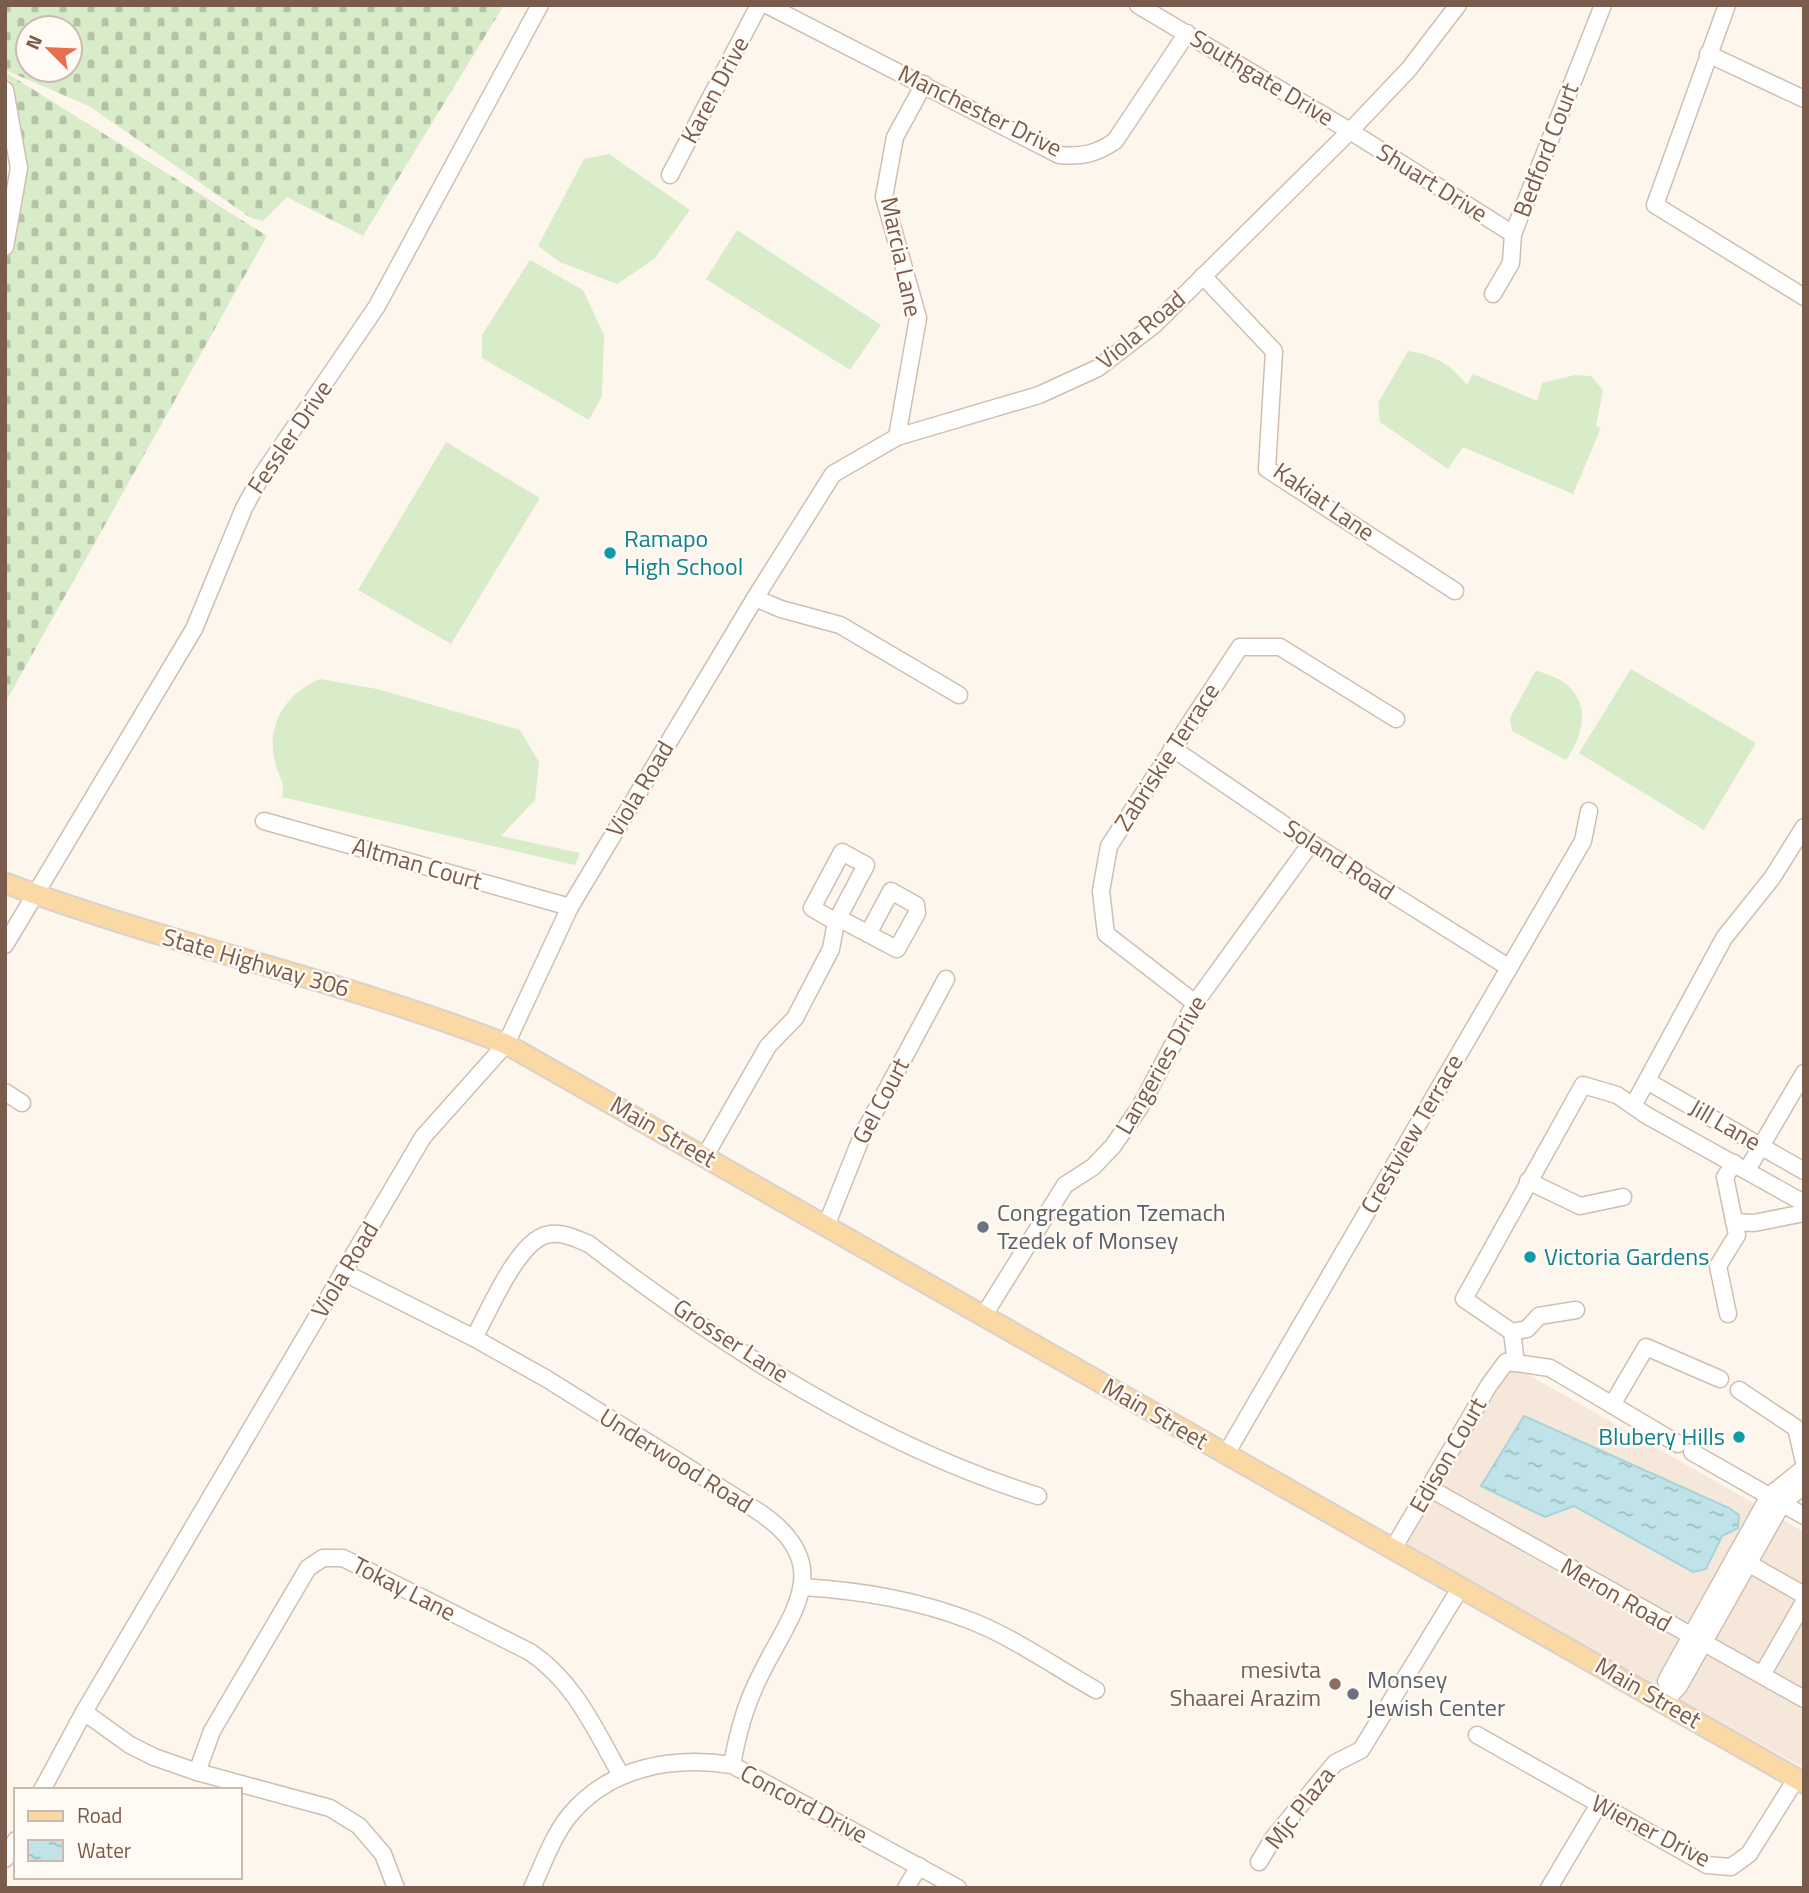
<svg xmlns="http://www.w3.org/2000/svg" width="1809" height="1893" font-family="'Titillium Web',sans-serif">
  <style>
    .residential { fill: #f5e8da }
    .cemetery { fill: url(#cemetery-stones); fill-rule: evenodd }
    .pitch { fill: #d8ecc9 }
    .water { fill: url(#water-ripples); stroke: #a5d3da; stroke-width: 2 }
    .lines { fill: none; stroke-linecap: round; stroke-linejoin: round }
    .minor-casing { stroke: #d1beb0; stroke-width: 19 }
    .major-casing { stroke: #dad1cd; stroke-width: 23 }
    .minor { stroke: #fff; stroke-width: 16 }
    .major { stroke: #fbd9a5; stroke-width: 19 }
    .culture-dot { fill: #0f9aa8; stroke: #fffaf3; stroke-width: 2.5 }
    .worship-dot { fill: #6b7280; stroke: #fffaf3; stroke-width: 2.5 }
    .education-dot { fill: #8d6e63; stroke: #fffaf3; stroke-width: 2.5 }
    .labels { text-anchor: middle; stroke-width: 5; stroke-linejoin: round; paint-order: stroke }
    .street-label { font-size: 24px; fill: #7a5c4d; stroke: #fffaf3 }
    .culture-label { font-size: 24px; fill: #0d838f; stroke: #fffaf3; text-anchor: start }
    .worship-label { font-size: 24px; fill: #5b616d; stroke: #fffaf3; text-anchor: start }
    .education-label { font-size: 24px; fill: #785e54; stroke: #fffaf3; text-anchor: end }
  </style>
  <defs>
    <pattern id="cemetery-stones" width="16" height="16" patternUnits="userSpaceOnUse" patternTransform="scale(1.75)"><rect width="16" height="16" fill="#d8ecc9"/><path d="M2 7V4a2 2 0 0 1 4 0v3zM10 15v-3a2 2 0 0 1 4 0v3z" fill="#b4c2a5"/></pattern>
    <pattern id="water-ripples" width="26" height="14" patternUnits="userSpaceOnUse" patternTransform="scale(1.75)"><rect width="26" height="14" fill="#bfe3e8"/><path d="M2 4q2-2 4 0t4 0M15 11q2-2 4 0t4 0" fill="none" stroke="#a0bbbe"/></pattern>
  </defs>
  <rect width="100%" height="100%" fill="#fdf6ec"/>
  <path class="residential" d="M1506 1362 1804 1532V1768L1406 1547Z"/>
  <g class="cemetery">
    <path d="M5 5H504L363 236 287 197 263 221 251 218 89 106 5 70ZM28 28H70V70H28Z"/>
    <path d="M5 72 267 236 5 703V247L19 168 5 90Z"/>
  </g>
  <g class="pitch">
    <path d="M609 154 690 210 654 259 617 284 560 262 538 246 584 159Z"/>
    <path d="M737 230 881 325 850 370 706 279Z"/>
    <path d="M530 260 583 290 604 335 602 396 589 420 482 358V335Z"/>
    <path d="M1408 351C1434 355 1451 364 1467 385L1473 374 1537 401 1542 383 1575 375 1591 376 1603 390 1596 426 1601 428 1573 494 1463 447 1448 469 1380 422 1378 403Z"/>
    <path d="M446 442 540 498 451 644 358 590Z"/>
    <path d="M1631 669 1756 743 1704 830 1579 753Z"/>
    <path d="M1536 670C1545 674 1560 678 1567 685 1592 707 1582 737 1566 760L1512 731 1510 718Z"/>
    <path d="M320 679 377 689 520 730 539 762 535 800 501 836 580 853 575 865 282 797C285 783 280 779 276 766 265 727 283 695 320 679Z"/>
  </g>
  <path class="water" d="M1524 1416 1729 1508 1739 1515 1738 1528 1722 1536 1706 1569 1693 1572 1574 1506 1545 1517 1481 1486Z"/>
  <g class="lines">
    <defs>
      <g id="minor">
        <path d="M767 5 1059 155C1082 157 1096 154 1115 141L1187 33"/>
        <path d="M1138 5 1350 131 1513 234"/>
        <path d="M1727 5 1655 205 1804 297"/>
        <path d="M1708 54 1804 99"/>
        <path d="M5 90 19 168 5 247"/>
        <path d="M670 175 759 5"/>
        <path d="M1203 276 1274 351 1267 469 1455 591"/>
        <path d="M1493 294 1511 263 1513 234 1603 5"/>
        <path d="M897 437 918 318 884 197 895 137 924 84"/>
        <path d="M755 598 781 609 840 625 959 695"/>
        <path d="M1172 748 1311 843 1508 967"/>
        <path d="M264 821 570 907"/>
        <path d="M838 918C858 928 877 939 897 949L917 913 916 905 891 891 868 934"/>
        <path d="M5 945 194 629 244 508 262 475 377 306 540 5"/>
        <path d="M1195 1003 1106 934 1101 891 1109 846 1240 647H1280L1396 719"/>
        <path d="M1647 1081 1804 1171"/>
        <path d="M5 1092 22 1103"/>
        <path d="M1633 1106 1724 938 1772 878 1804 827"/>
        <path d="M705 1156 768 1046 795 1018 831 949 836 922 812 908 842 852 866 865 836 922"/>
        <path d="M1747 1170 1804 1073"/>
        <path d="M1528 1181 1580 1206 1623 1197"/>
        <path d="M1734 1222 1754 1223 1804 1213"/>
        <path d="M826 1226 862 1136 946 979"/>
        <path d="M343 1272 474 1338 547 1379 756 1510C842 1566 788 1615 757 1682 744 1709 737 1736 732 1765"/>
        <path d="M1728 1314 1718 1266 1737 1235 1725 1177 1734 1163"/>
        <path d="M984 1315 1065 1185 1093 1167 1113 1146 1140 1107 1195 1003 1311 843"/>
        <path d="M1512 1332 1527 1329 1539 1316 1576 1310"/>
        <path d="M474 1338C489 1311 517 1243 546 1235 562 1231 575 1238 589 1244 723 1347 875 1445 1038 1496"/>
        <path d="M1516 1363 1550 1368 1678 1444"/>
        <path d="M1739 1390 1796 1428 1804 1462"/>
        <path d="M1612 1405 1646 1347 1720 1379"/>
        <path d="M1692 1452 1804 1516"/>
        <path d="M1226 1454 1583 841 1589 811"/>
        <path d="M1429 1488 1804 1699"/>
        <path d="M1393 1549 1489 1385 1506 1362 1516 1363 1512 1332 1464 1299 1583 1085 1617 1095 1646 1115 1804 1203"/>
        <path d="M1739 1558 1804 1595"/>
        <path d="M803 1587C863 1591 918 1600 974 1622 1016 1639 1057 1668 1096 1690"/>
        <path d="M1762 1675 1804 1602"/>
        <path d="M1671 1692 1666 1681 1769 1496 1804 1468"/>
        <path d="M1667 1699 1679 1686 1782 1504 1804 1485"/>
        <path d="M84 1712 130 1745 154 1757 197 1772 330 1808 359 1826 383 1854 396 1888"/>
        <path d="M1477 1735 1707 1865 1731 1867 1749 1854 1796 1779"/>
        <path d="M197 1772 212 1731 308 1568 323 1558H343L530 1652C575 1682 595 1730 621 1775"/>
        <path d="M42 1790 84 1712 423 1137 506 1044 570 907 755 598 833 474 897 437 1039 395 1098 368 1154 325 1350 131 1409 69 1458 5"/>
        <path d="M5 1859 16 1840"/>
        <path d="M1259 1862 1274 1837 1335 1763 1361 1750 1461 1587"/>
        <path d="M532 1888C543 1864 553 1836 569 1816 609 1767 672 1756 732 1765L958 1888"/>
        <path d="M906 1888 919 1866"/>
        <path d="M1549 1888 1599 1804"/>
      </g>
      <path id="major" d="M5 883C170 945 343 980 506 1044L1804 1783"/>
    </defs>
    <use href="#minor" class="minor-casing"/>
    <use href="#major" class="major-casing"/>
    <use href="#minor" class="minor"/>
    <use href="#major" class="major"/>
  </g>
  <g class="culture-dot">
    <circle cx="610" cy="553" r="7"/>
    <circle cx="1530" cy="1257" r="7"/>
    <circle cx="1739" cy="1437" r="7"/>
  </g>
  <g class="worship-dot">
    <circle cx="983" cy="1227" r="7"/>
    <circle cx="1353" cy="1694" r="7"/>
  </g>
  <circle class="education-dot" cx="1335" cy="1684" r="7"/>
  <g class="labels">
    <g class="street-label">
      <text transform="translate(1262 78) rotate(31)" y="8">Southgate Drive</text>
      <text transform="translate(715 90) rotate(-62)" y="8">Karen Drive</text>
      <text transform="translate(980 111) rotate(26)" y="8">Manchester Drive</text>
      <text transform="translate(1546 150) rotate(-69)" y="8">Bedford Court</text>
      <text transform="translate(1432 183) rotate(32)" y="8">Shuart Drive</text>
      <text transform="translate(901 257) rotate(78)" y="8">Marcia Lane</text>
      <text transform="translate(1141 330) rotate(-40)" y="8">Viola Road</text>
      <text transform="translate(290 437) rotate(-56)" y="8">Fessler Drive</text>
      <text transform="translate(1324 502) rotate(35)" y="8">Kakiat Lane</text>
      <text transform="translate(1167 757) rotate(-57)" y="8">Zabriskie Terrace</text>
      <text transform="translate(640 789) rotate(-59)" y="8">Viola Road</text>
      <text transform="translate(1339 860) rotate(33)" y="8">Soland Road</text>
      <text transform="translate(417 864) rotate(16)" y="8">Altman Court</text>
      <text transform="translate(256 963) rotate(16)" y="8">State Highway 306</text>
      <text transform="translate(1161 1065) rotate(-60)" y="8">Langeries Drive</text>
      <text transform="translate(881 1101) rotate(-62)" y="8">Gel Court</text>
      <text transform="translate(1725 1125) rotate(30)" y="8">Jill Lane</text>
      <text transform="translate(663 1132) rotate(30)" y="8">Main Street</text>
      <text transform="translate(1412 1134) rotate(-60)" y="8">Crestview Terrace</text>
      <text transform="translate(345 1270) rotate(-59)" y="8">Viola Road</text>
      <text transform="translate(731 1341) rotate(33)" y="8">Grosser Lane</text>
      <text transform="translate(1155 1414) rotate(30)" y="8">Main Street</text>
      <text transform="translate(1448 1455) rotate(-60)" y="8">Edison Court</text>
      <text transform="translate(676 1461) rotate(32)" y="8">Underwood Road</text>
      <text transform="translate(404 1589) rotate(27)" y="8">Tokay Lane</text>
      <text transform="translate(1616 1595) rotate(30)" y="8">Meron Road</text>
      <text transform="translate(1648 1693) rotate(30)" y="8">Main Street</text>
      <text transform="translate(804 1804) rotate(28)" y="8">Concord Drive</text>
      <text transform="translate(1300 1808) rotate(-52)" y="8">Mjc Plaza</text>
      <text transform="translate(1651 1831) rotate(27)" y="8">Wiener Drive</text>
    </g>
    <g class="culture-label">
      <text x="624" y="547">Ramapo<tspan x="624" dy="28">High School</tspan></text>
      <text x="1544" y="1265">Victoria Gardens</text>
      <text x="1725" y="1445" text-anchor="end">Blubery Hills</text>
    </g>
    <g class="worship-label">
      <text x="997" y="1221">Congregation Tzemach<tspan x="997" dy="28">Tzedek of Monsey</tspan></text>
      <text x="1367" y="1688">Monsey<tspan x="1367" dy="28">Jewish Center</tspan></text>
    </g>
    <g class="education-label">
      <text x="1321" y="1678">mesivta<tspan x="1321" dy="28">Shaarei Arazim</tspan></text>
    </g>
  </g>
  <rect width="1809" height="1893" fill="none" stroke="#7a5c4d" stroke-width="14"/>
  <rect x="14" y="1788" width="228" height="91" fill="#fffaf3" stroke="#cabbb1" stroke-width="2"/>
  <rect x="28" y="1811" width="35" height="10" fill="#fbd9a5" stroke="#cabbb1" stroke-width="2"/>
  <text x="77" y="1823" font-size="21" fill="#7a5c4d">Road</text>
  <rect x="28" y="1840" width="35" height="21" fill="url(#water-ripples)" stroke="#cabbb1" stroke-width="2"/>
  <text x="77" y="1858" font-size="21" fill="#7a5c4d">Water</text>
  <g transform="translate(49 49) rotate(294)"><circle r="33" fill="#fffaf3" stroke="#cabbb1" stroke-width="2"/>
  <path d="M0-5L12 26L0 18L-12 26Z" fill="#e76f51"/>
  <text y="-10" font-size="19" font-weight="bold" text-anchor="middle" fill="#7a5c4d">N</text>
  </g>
</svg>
